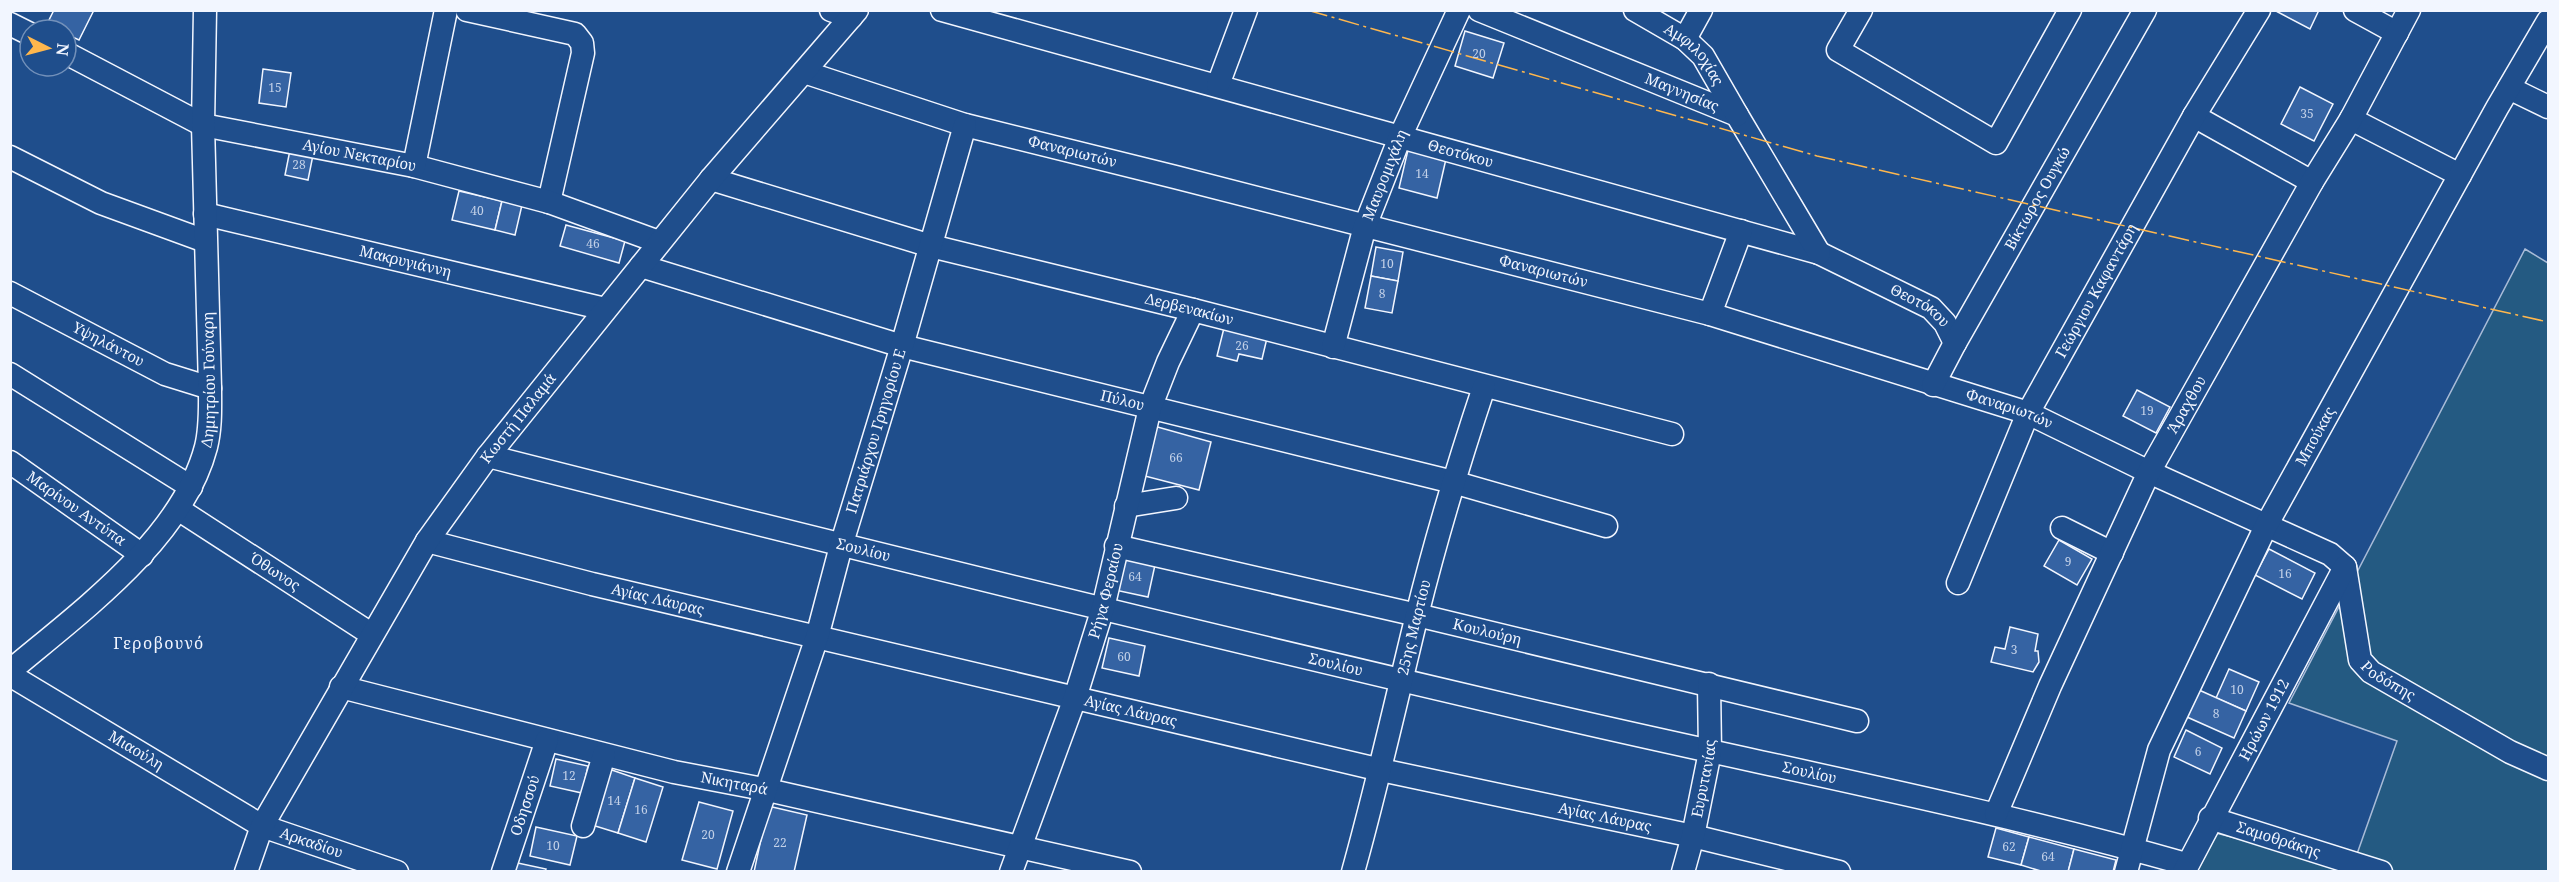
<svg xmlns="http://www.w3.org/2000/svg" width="2559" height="882" font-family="'Noto Serif',serif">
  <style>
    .green { fill: #245a82; stroke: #a8bbd7; stroke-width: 1.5 }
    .building { fill: #3563a3; stroke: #f2f6ff; stroke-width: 1.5 }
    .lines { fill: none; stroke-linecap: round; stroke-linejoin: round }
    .minor-casing { stroke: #f2f6ff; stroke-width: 25 }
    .minor { stroke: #1f4e8c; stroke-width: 22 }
    .power { stroke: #ffb74d; stroke-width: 1.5; stroke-dasharray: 21 4.5 3 4.5; stroke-linecap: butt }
    .labels { text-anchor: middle; stroke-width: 4.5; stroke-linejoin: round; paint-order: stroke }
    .number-label { font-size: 12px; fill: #c3d1e8 }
    .street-label { font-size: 15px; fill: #f2f6ff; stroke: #1f4e8c }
    .neighbourhood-label { font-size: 16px; letter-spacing: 1.5px; fill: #f2f6ff; stroke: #1f4e8c }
  </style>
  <rect width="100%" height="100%" fill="#1f4e8c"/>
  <path class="green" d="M2525 249 2548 263V871L2195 872 2212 832 2352 868 2397 741 2289 703Z"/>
  <g class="building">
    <path d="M54 10H94L79 40 66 34V30H59L47 24Z"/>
    <path d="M2274 10H2319L2310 29Z"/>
    <path d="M1465 31 1504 43 1493 78 1455 66Z"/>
    <path d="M263 69 291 73 286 107 259 103Z"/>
    <path d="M2300 87 2333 104 2314 141 2281 124Z"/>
    <path d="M290 150 313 155 308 180 285 175Z"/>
    <path d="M1408 150 1446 159 1437 198 1399 188Z"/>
    <path d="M459 191 502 201 495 230 452 220Z"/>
    <path d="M502 201 522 205 515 235 495 230Z"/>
    <path d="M566 225 625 241 619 263 560 246Z"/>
    <path d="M1376 247 1403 252 1398 281 1371 276Z"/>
    <path d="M1371 276 1398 281 1392 313 1365 308Z"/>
    <path d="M1224 328 1267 338 1262 359 1239 354 1237 361 1217 356Z"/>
    <path d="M2137 390 2170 407 2156 433 2123 416Z"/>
    <path d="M1154 426 1211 442 1199 490 1141 475Z"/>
    <path d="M2059 540 2092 559 2077 585 2044 566Z"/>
    <path d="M2269 549 2315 573 2302 599 2255 575Z"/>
    <path d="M1122 558 1155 565 1148 597 1115 590Z"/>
    <path d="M2010 627 2038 634 2035 651H2038L2039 662 2033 672 1991 662 1995 647 2005 649Z"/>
    <path d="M1109 638 1145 646 1139 676 1102 668Z"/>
    <path d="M2229 669 2259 682 2246 711 2216 698Z"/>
    <path d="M2199 690 2246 711 2234 738 2187 717Z"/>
    <path d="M2186 730 2222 748 2210 774 2174 757Z"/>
    <path d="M556 759 588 766 582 793 550 786Z"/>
    <path d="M609 769 635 778 618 833 592 825Z"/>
    <path d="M635 778 663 787 646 842 618 833Z"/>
    <path d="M699 802 733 811 717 869 682 860Z"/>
    <path d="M768 806 807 815 794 872H754Z"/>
    <path d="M536 827 577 836 570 865 530 856Z"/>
    <path d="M1996 828 2029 837 2021 865 1988 857Z"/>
    <path d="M2029 837 2074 849 2068 872H2044L2021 865Z"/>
    <path d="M2074 849 2116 860 2113 872H2068Z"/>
    <path d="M513 862 546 869 545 872H512Z"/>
  </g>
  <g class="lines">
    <defs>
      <g id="minor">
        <path d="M467 10 575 34 582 43 583 53 549 202"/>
        <path d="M831 10 851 17"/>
        <path id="s1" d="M942 10 1819 253 1931 308 1945 323 1955 343"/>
        <path id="s2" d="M1479 10 1737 115 1819 253"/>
        <path id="s3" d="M1635 10 1685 39 1703 56 1737 115"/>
        <path d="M1861 10 1838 50 1996 143 2070 10"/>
        <path d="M2355 10 2397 33"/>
        <path d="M10 24 30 34"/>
        <path d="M1685 39 1701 10"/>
        <path id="s4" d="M66 53 203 125 414 166 549 202 659 242"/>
        <path id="s5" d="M804 72 965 125 1175 177 1710 314 2028 413 2149 472 2330 554 2345 567 2360 660 2371 672 2510 752 2548 769"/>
        <path d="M1218 85 1246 10"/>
        <path d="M2509 88 2548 107"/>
        <path d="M2194 116 2312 182"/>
        <path d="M2351 119 2460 175"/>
        <path d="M10 157 101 203 205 241"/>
        <path d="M414 166 446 10"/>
        <path id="s6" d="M711 179 931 246 1193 310 1672 434"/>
        <path id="s7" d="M205 214 605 309"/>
        <path id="s8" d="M641 266 902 346 1453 482 1606 526"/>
        <path id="s9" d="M10 293 165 374 210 388"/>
        <path d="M1710 314 1741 231"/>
        <path id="s10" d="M1333 347 1365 226 1400 137 1459 10"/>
        <path d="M10 374 191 487"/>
        <path id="s11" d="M1933 385 1955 343 2145 10"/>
        <path id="s12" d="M488 456C842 546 1198 633 1554 716 1764 765 1978 805 2186 864"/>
        <path id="s13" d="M10 462 142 555"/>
        <path d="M1126 506 1176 498"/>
        <path id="s14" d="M178 509 371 634"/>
        <path d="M2062 528 2112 553"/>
        <path id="s15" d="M427 541 592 584 1381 770 1693 836 1839 872"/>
        <path id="s16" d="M1116 546 1417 615 1857 721"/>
        <path id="s17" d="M1958 583 2028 413 2194 116 2259 10"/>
        <path id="s18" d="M10 671C80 612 182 539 206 447 211 427 210 407 210 388L203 125 205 10"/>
        <path id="s19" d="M10 675 262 826 397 872"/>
        <path id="s20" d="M341 687 674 772 763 789 1130 872"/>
        <path id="s21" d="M1996 814 2050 686 2149 472 2312 182 2351 119 2409 10"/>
        <path id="s22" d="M2210 818 2381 872"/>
        <path d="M583 826 604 755"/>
        <path id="s23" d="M246 872 262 826 427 541 488 456 711 179 857 10"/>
        <path id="s24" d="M503 872 547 740"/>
        <path id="s25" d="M738 872 817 637 841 546 902 346 965 125"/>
        <path id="s26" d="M1011 872 1075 698 1103 608 1150 408 1168 362 1193 310"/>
        <path id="s27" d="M1353 872C1377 786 1396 701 1417 615 1436 538 1459 462 1484 387"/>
        <path id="s28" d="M1683 872 1693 836 1710 752 1709 684"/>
        <path id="s29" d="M2126 872 2159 750 2267 524 2497 108 2548 21"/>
        <path id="s30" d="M2184 872 2345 567"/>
      </g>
    </defs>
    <use href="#minor" class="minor-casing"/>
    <use href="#minor" class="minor"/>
    <path class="power" d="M1307 10 1817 156 2548 322"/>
  </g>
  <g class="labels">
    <g class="number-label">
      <text x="1479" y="58">20</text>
      <text x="275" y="92">15</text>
      <text x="2307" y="118">35</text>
      <text x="299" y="169">28</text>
      <text x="1422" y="178">14</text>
      <text x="477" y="215">40</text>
      <text x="593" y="248">46</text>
      <text x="1387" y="268">10</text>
      <text x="1382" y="298">8</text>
      <text x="1242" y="350">26</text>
      <text x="2147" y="415">19</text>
      <text x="1176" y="462">66</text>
      <text x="2068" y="566">9</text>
      <text x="2285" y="578">16</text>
      <text x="1135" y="581">64</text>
      <text x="2014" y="654">3</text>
      <text x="1124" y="661">60</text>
      <text x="2237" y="694">10</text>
      <text x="2216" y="718">8</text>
      <text x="2198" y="756">6</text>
      <text x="569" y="780">12</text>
      <text x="614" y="805">14</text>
      <text x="641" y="814">16</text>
      <text x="708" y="839">20</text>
      <text x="780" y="847">22</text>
      <text x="553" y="850">10</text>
      <text x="2009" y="851">62</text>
      <text x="2048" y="861">64</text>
    </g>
    <g class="street-label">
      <text dy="5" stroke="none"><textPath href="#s3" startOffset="75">Αμφιλοχίας</textPath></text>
      <text dy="5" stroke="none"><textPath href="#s2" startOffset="219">Μαγνησίας</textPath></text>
      <text dy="5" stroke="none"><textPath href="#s5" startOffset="280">Φαναριωτών</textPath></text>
      <text dy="5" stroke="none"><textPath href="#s1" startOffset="538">Θεοτόκου</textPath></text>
      <text dy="5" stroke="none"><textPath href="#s4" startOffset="314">Αγίου Νεκταρίου</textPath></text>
      <text dy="5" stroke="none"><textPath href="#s10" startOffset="180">Μαυρομιχάλη</textPath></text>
      <text dy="5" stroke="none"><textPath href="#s11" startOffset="214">Βίκτωρος Ουγκώ</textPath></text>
      <text dy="5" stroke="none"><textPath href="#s7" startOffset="206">Μακρυγιάννη</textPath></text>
      <text dy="5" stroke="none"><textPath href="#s5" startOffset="766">Φαναριωτών</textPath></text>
      <text dy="5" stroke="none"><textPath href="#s17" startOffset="324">Γεώργιου Καφαντάρη</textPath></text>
      <text dy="5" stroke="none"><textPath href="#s1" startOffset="1024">Θεοτόκου</textPath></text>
      <text dy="5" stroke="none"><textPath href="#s6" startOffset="496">Δερβενακίων</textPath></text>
      <text dy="5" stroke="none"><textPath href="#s9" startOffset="111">Υψηλάντου</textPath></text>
      <text dy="5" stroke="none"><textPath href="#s18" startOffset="370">Δημητρίου Γούναρη</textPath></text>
      <text dy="5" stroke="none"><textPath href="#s8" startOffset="500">Πύλου</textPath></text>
      <text dy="5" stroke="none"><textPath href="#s21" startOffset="452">Άραχθου</textPath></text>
      <text dy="5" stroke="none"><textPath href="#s5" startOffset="1252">Φαναριωτών</textPath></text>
      <text dy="5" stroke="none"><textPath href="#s23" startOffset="531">Κωστή Παλαμά</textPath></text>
      <text dy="5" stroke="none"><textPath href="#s25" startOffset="462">Πατριάρχου Γρηγορίου Ε</textPath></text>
      <text dy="5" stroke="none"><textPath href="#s29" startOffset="477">Μπούκας</textPath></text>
      <text dy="5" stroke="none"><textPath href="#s13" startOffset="81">Μαρίνου Αντύπα</textPath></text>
      <text dy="5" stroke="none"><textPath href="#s12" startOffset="387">Σουλίου</textPath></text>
      <text dy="5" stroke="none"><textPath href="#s14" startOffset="116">Όθωνος</textPath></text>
      <text dy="5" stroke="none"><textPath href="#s26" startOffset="297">Ρήγα Φεραίου</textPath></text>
      <text dy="5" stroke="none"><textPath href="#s15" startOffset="238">Αγίας Λάυρας</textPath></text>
      <text dy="5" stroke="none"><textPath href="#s27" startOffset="252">25ης Μαρτίου</textPath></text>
      <text dy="5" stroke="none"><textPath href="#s16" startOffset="381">Κουλούρη</textPath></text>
      <text dy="5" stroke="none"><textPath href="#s12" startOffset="873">Σουλίου</textPath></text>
      <text dy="5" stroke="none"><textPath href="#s5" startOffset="1754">Ροδόπης</textPath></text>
      <text dy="5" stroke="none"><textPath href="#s15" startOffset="724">Αγίας Λάυρας</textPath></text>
      <text dy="5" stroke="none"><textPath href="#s30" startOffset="172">Ηρώων 1912</textPath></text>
      <text dy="5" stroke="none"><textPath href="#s19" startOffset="147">Μιαούλη</textPath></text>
      <text dy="5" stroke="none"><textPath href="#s12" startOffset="1359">Σουλίου</textPath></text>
      <text dy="5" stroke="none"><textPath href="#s28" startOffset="96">Ευρυτανίας</textPath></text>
      <text dy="5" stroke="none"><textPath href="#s20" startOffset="405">Νικηταρά</textPath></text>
      <text dy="5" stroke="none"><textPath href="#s24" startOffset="70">Οδησσού</textPath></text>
      <text dy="5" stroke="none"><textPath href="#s15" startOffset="1210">Αγίας Λάυρας</textPath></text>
      <text dy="5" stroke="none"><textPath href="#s22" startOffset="72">Σαμοθράκης</textPath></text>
      <text dy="5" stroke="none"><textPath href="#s19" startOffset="346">Αρκαδίου</textPath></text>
    </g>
    <g class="neighbourhood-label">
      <text x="159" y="649">Γεροβουνό</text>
    </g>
  </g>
  <rect width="2559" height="882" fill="none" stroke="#f2f6ff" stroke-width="24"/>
  <g transform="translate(48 48) rotate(96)"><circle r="28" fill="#1f4e8c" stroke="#7391ba" stroke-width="1.5"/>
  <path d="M0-4.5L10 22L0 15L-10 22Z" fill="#ffb74d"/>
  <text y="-9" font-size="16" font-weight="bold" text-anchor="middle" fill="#f2f6ff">N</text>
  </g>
</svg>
